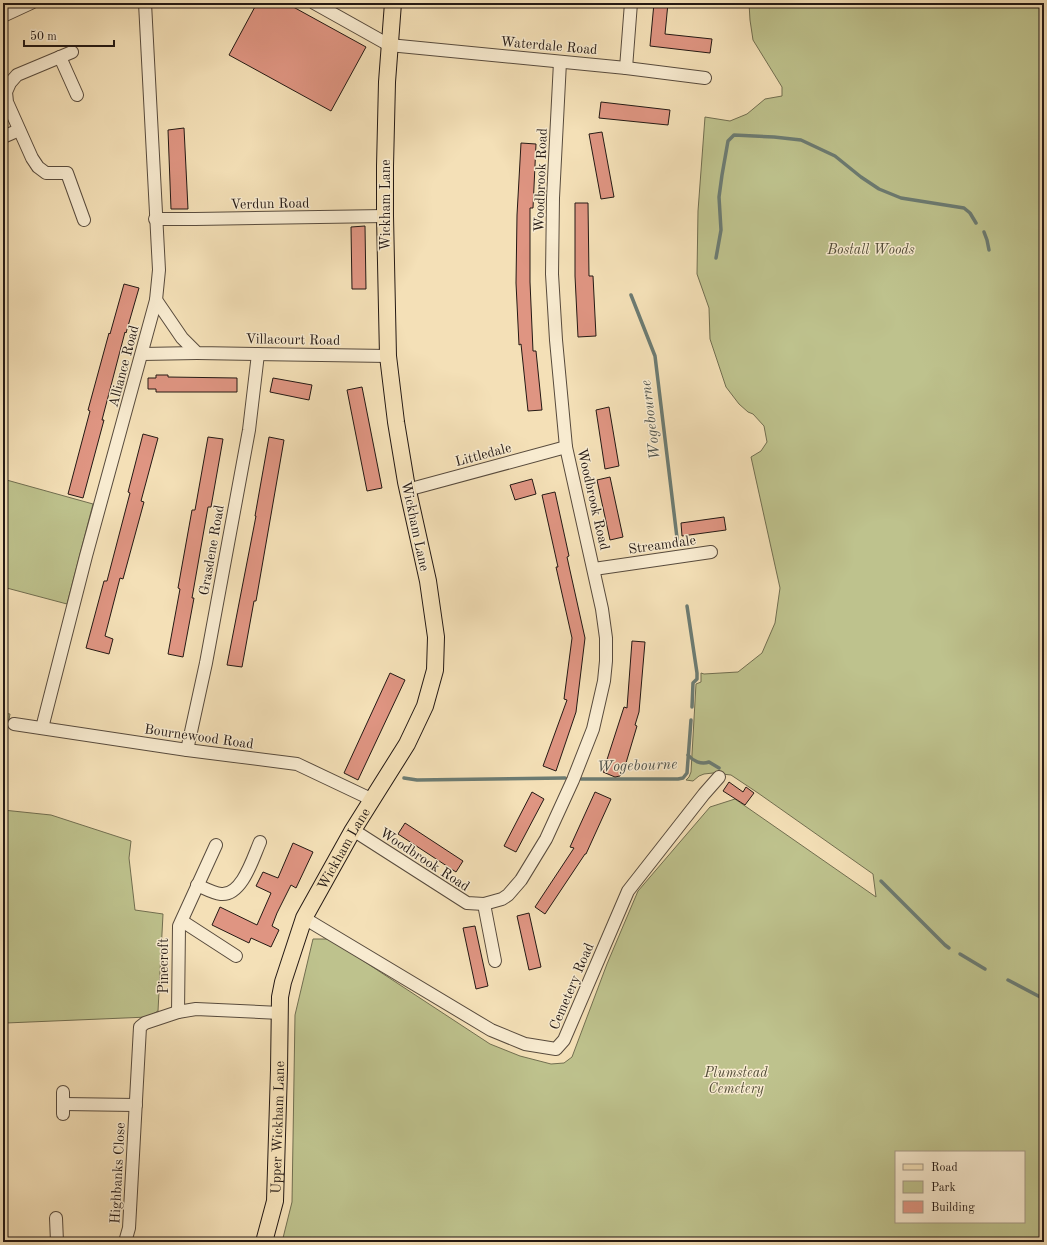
<svg xmlns="http://www.w3.org/2000/svg" width="1047" height="1245" font-family="'Old Standard TT',serif">
  <style>
    .green { fill: #bec28d; stroke: #716e50; fill-rule: evenodd }
    .lines { fill: none; stroke-linecap: round; stroke-linejoin: round }
    .stream { stroke: #6c7b72; stroke-width: 3.5 }
    .building { fill: #df9582; stroke: #241914 }
    .minor-casing { stroke: #584b3d; stroke-width: 14 }
    .major-casing { stroke: #241914; stroke-width: 18 }
    .minor { stroke: #f8ebd0; stroke-width: 12 }
    .major { stroke: #f4e0b7; stroke-width: 16 }
    .labels { text-anchor: middle; stroke-width: 3; stroke-linejoin: round; paint-order: stroke }
    .street-label { font-size: 14px; fill: #241914; stroke: #f8ebd0 }
    .park-label { font-size: 14px; font-style: italic; fill: #524c38; stroke: #f8ebd0 }
    .water-label { font-size: 15px; font-style: italic; fill: #4e524b; stroke: #f8ebd0 }
  </style>
  <rect width="100%" height="100%" fill="#f4e0b7"/>
  <filter id="stains"><feTurbulence type="fractalNoise" baseFrequency=".005" numOctaves="4"/><feColorMatrix values="0 0 0 0 .2 0 0 0 0 .09 0 0 0 0 .02 0 0 0 .5 -.17"/></filter>
  <radialGradient id="worn" r=".72"><stop offset=".6" stop-color="#630" stop-opacity="0"/><stop offset="1" stop-color="#630" stop-opacity=".3"/></radialGradient>
  <g class="green">
    <path d="M749 3H1044V1242H282L292 1202 295 1015 313 939H330L490 1044 520 1056 551 1064 564 1063 572 1057 607 964 638 891 710 807 735 799 876 897 873 874 758 793 731 775 713 773 704 774 699 776 693 781 686 780 689 777 691 772 696 684 701 682V673L704 674 738 672 762 653 775 623 780 588 751 457 761 451 767 442 764 426 753 414 748 412 739 404 726 387 710 339 709 308 697 274 698 211 705 117 730 121 747 114 765 99 782 96V87L753 40 750 20ZM896 1152H1024V1222H896Z"/>
    <path d="M3 479 93 504 67 604 3 587Z"/>
    <path d="M3 713 10 714 3 753Z"/>
    <path d="M3 810 51 815 131 841 129 858 135 910 163 914 158 1011 148 1017 6 1023 3 1072Z"/>
  </g>
  <g class="lines">
    <g class="stream">
      <path d="M984 232 987 240 989 250"/>
      <path d="M716 258 721 230 719 197 722 175 728 141 734 135 774 137 801 140 835 156 861 177 879 189 901 198 964 208 970 213 976 223"/>
      <path d="M631 295 655 356 678 546"/>
      <path d="M687 606 697 673V679L693 683 692 707"/>
      <path d="M688 755C693 761 701 765 709 762L719 768"/>
      <path d="M404 778 417 780 565 778"/>
      <path d="M581 779H678L683 778 687 773 691 720"/>
      <path d="M881 881 945 945 949 948"/>
      <path d="M960 954 985 969"/>
      <path d="M1008 980 1044 999"/>
    </g>
  </g>
  <g class="building">
    <path d="M257 3H286L366 47 331 111 229 55Z"/>
    <path d="M654 3H668L665 34 712 39 710 53 650 46Z"/>
    <path d="M601 102 670 110 668 125 599 118Z"/>
    <path d="M184 128 188 209H171L168 130Z"/>
    <path d="M602 132 614 197 601 199 589 134Z"/>
    <path d="M521 143 536 144 533 208H530V282L533 351H536L542 410 528 411 521 344 519 345 516 283 517 215Z"/>
    <path d="M575 203H588L589 276H593L596 336 578 337 575 276Z"/>
    <path d="M365 226 366 289H352L351 227Z"/>
    <path d="M124 284 139 288 126 333 125 332 102 420H104L83 498 68 494 90 411 88 410 109 333 110 334Z"/>
    <path d="M156 375H168V377L237 378V392H156V389H148V378H156Z"/>
    <path d="M273 378 312 385 309 400 270 392Z"/>
    <path d="M362 387 382 488 367 491 347 390Z"/>
    <path d="M609 407 619 466 605 469 596 410Z"/>
    <path d="M143 434 158 438 141 501 144 502 123 579 120 578 105 636 113 639 109 654 86 648 104 581H107L130 493 128 492Z"/>
    <path d="M208 437 223 439 211 507H208L192 598H194L183 657 168 654 180 589 178 588 192 510H195Z"/>
    <path d="M269 437 284 440 256 601H254L242 667 227 665 256 516H255Z"/>
    <path d="M610 477 623 537 610 540 597 480Z"/>
    <path d="M532 479 536 494 515 500 510 485Z"/>
    <path d="M555 492 569 556 567 557 585 638 576 712 556 771 543 766 567 700 564 699 572 638 556 567H558L542 495Z"/>
    <path d="M724 517 726 530 682 536 681 523Z"/>
    <path d="M632 641 645 642 639 712 635 725 637 726 623 773 620 776 615 777 603 772 624 707 627 708Z"/>
    <path d="M390 673 405 680 358 780 344 773Z"/>
    <path d="M729 782 743 792 746 787 754 793 745 805 723 791Z"/>
    <path d="M532 792 544 799 516 852 504 846Z"/>
    <path d="M595 792 611 799 586 854H585L545 914 535 907 574 848 570 847Z"/>
    <path d="M405 823 463 861 456 872 398 834Z"/>
    <path d="M293 843 313 852 296 888 291 885 277 913 272 926 279 930 271 947 251 938 249 943 212 925 220 907 257 925 271 893 256 886 263 872 278 878Z"/>
    <path d="M529 913 541 967 529 970 517 916Z"/>
    <path d="M475 926 488 986 476 989 463 928Z"/>
  </g>
  <g class="lines">
    <defs>
      <g id="minor">
        <path d="M314 3 389 45 626 68 705 78"/>
        <path d="M3 16 31 3"/>
        <path d="M72 52 17 75 10 83 6 92 7 102 32 158 38 167 46 173H67L84 220"/>
        <path d="M60 57 77 95"/>
        <path d="M626 68 631 3"/>
        <path d="M3 137 19 130"/>
        <path d="M155 219H195L385 216"/>
        <path d="M156 300 182 338 197 353 388 356"/>
        <path d="M142 354 197 353"/>
        <path d="M407 490 566 447"/>
        <path d="M594 569 711 552"/>
        <path d="M14 724 187 750 297 764 373 800"/>
        <path d="M42 728 86 556 156 300 159 270 145 3"/>
        <path d="M187 750 206 663 249 430 258 354"/>
        <path d="M353 830 467 903 484 904 502 899 508 895 521 880 546 839 573 780 593 729 604 681 606 661V638L602 609 566 447 556 340 552 274 553 198 560 62"/>
        <path d="M197 885C204 888 213 893 221 894 242 896 253 858 260 842"/>
        <path d="M484 904 495 961"/>
        <path d="M304 918 491 1030 525 1044 556 1049 564 1040 628 891 704 794 719 777"/>
        <path d="M182 921 236 956"/>
        <path d="M178 1012 179 926 216 845"/>
        <path d="M63 1104 136 1105"/>
        <path d="M63 1114V1092"/>
        <path d="M56 1218 57 1242"/>
        <path d="M125 1242 129 1228 140 1027 145 1023 178 1012 196 1009 280 1013"/>
      </g>
      <g id="major">
        <path id="s1" d="M264 1242 275 1201 279 1070 280 997 283 982 304 918 353 830 407 744 425 706 435 670 436 637 428 581 406 482 396 422 388 356 385 216V166L387 82 393 3"/>
      </g>
    </defs>
    <use href="#minor" class="minor-casing"/>
    <use href="#major" class="major-casing"/>
    <use href="#minor" class="minor"/>
    <use href="#major" class="major"/>
  </g>
  <g class="labels">
    <g class="street-label">
      <text transform="translate(549 45) rotate(5)" y="5">Waterdale Road</text>
      <text transform="translate(540 180) rotate(-88)" y="5">Woodbrook Road</text>
      <text transform="translate(270 203) rotate(-1)" y="5">Verdun Road</text>
      <text transform="translate(385 205) rotate(-90)" y="5">Wickham Lane</text>
      <text transform="translate(293 339) rotate(1)" y="5">Villacourt Road</text>
      <text transform="translate(123 366) rotate(-75)" y="5">Alliance Road</text>
      <text transform="translate(483 454) rotate(-15)" y="5">Littledale</text>
      <text transform="translate(594 499) rotate(77)" y="5">Woodbrook Road</text>
      <text transform="translate(416 526) rotate(78)" y="5">Wickham Lane</text>
      <text transform="translate(662 544) rotate(-8)" y="5">Streamdale</text>
      <text transform="translate(211 550) rotate(-80)" y="5">Grasdene Road</text>
      <text transform="translate(199 736) rotate(8)" y="5">Bournewood Road</text>
      <text dy="5" stroke="none"><textPath href="#s1" startOffset="409">Wickham Lane</textPath></text>
      <text transform="translate(425 859) rotate(33)" y="5">Woodbrook Road</text>
      <text transform="translate(163 966) rotate(-90)" y="5">Pinecroft</text>
      <text transform="translate(571 986) rotate(-67)" y="5">Cemetery Road</text>
      <text dy="5" stroke="none"><textPath href="#s1" startOffset="116">Upper Wickham Lane</textPath></text>
      <text transform="translate(117 1173) rotate(-87)" y="5">Highbanks Close</text>
    </g>
    <g class="park-label">
      <text x="871" y="254">Bostall Woods</text>
      <text x="736" y="1077">Plumstead<tspan x="736" dy="16">Cemetery</tspan></text>
    </g>
    <g class="water-label">
      <text transform="translate(650 420) rotate(-97)" y="5">Wogebourne</text>
      <text transform="translate(637 765) rotate(-2)" y="5">Wogebourne</text>
    </g>
  </g>
  <rect width="1047" height="1245" fill="none" stroke="#f4e0b7" stroke-width="16"/>
  <rect x="4" y="4" width="1039" height="1237" fill="none" stroke="#241914" stroke-width="2"/>
  <rect x="8" y="8" width="1031" height="1229" fill="none" stroke="#241914"/>
  <rect x="895" y="1151" width="130" height="72" fill="#f8ebd0" stroke="#a39785"/>
  <rect x="903" y="1164" width="20" height="6" fill="#f4e0b7" stroke="#a39785"/>
  <text x="931" y="1171" font-size="12" fill="#241914">Road</text>
  <rect x="903" y="1181" width="20" height="12" fill="#bec28d" stroke="#a39785"/>
  <text x="931" y="1191" font-size="12" fill="#241914">Park</text>
  <rect x="903" y="1201" width="20" height="12" fill="#df9582" stroke="#a39785"/>
  <text x="931" y="1211" font-size="12" fill="#241914">Building</text>
  <path d="M24 40v6h90v-6" fill="none" stroke="#241914" stroke-width="2"/>
  <text x="30" y="40" font-size="12" fill="#241914" stroke="#f8ebd0" stroke-width="3" paint-order="stroke">50 m</text>
  <rect width="100%" height="100%" filter="url(#stains)"/>
  <rect width="100%" height="100%" fill="url(#worn)"/>
</svg>
